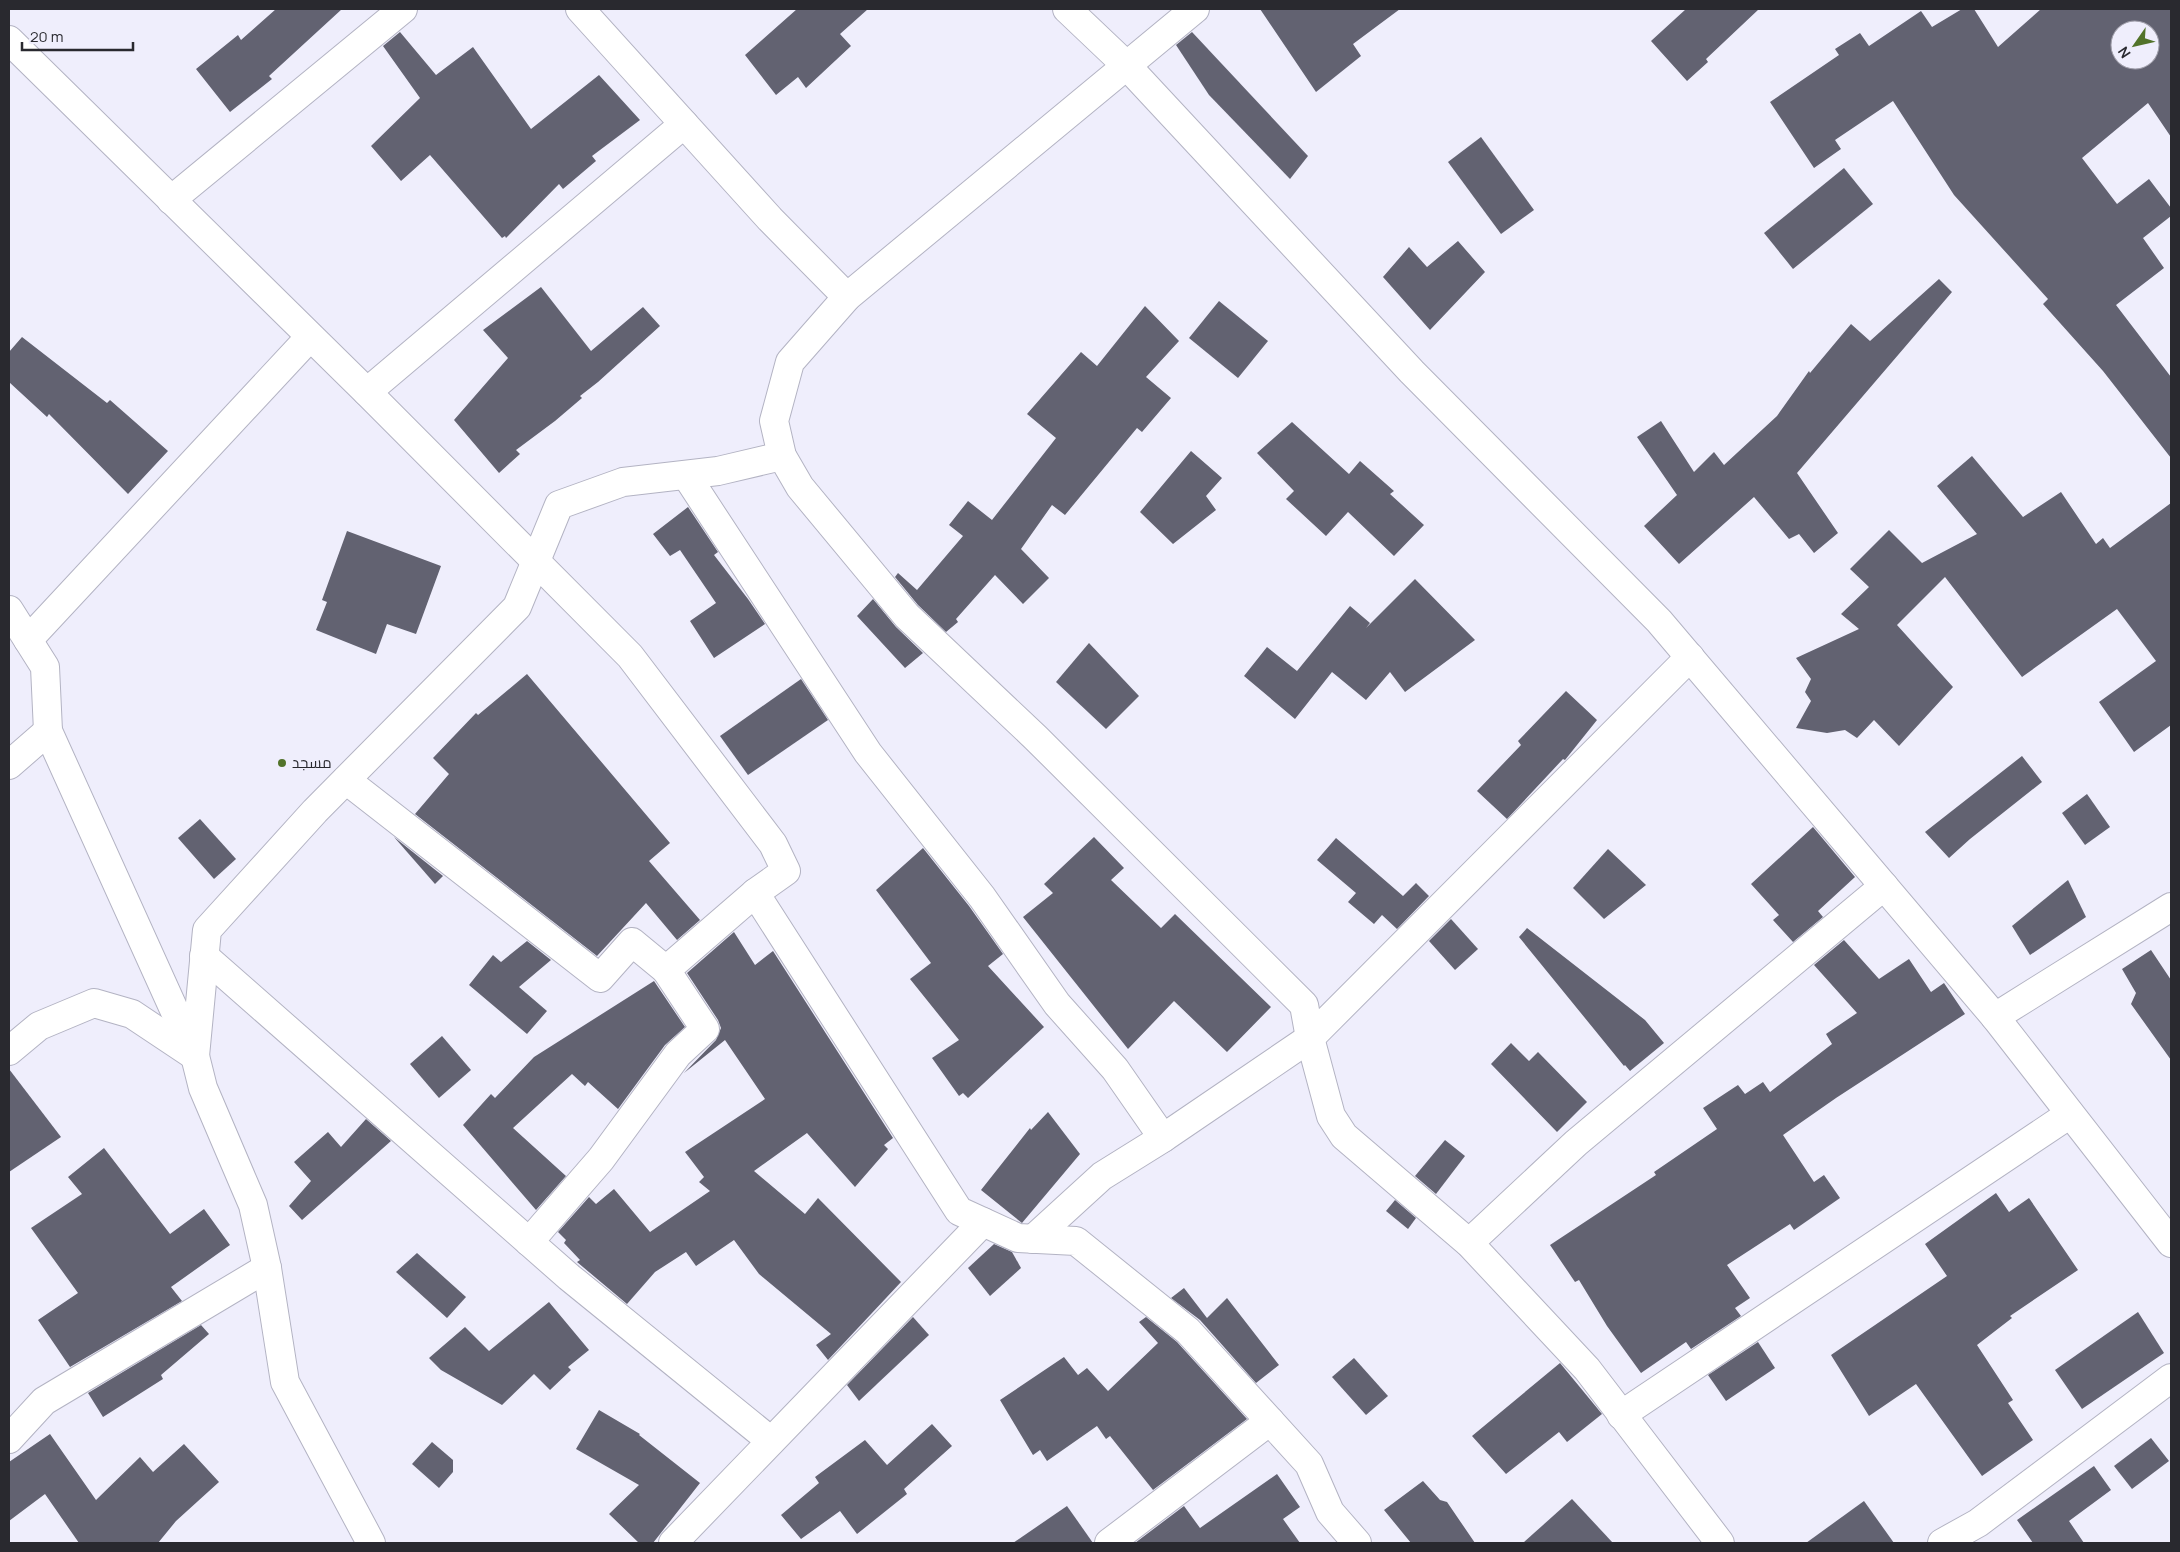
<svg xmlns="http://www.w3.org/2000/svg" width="2180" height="1552" font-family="Manrope,Cairo,sans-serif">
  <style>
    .building { fill: #626271; fill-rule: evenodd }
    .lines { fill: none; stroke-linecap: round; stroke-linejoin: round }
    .minor-casing { stroke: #b3b3c3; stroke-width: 30 }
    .minor { stroke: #fff; stroke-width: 28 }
    .poi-dot { fill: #52732a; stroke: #efeefc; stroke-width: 2 }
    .labels { text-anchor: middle; stroke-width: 5; stroke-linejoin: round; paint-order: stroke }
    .poi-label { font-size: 15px; fill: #29292f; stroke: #efeefc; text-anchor: start }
  </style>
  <rect width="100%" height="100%" fill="#efeefc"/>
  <g class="building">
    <path d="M276 9H342L269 76 272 79 230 112 196 69 238 35 241 40Z"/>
    <path d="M797 9H868L840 34 851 46 806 88 798 77 776 95 745 55Z"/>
    <path d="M1260 9H1400L1353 44 1361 56 1316 92Z"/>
    <path d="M1686 9H1759L1706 59 1708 62 1687 81 1651 41Z"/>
    <path d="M1962 9H1974L1998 47 2041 9H2171V137L2148 103 2082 158 2117 204 2149 179 2171 208V216L2143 238 2164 268 2116 305 2171 377V458L2103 371 2043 304 2048 299 1954 195 1893 101 1835 140 1841 149 1814 168 1770 102 1839 55 1835 49 1860 33 1869 46 1921 11 1932 27ZM2120 30H2150V60H2120Z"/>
    <path d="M400 32 436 75 473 47 531 129 599 75 640 120 592 156 596 161 563 189 559 184 506 238 505 236 502 238 430 155 401 181 371 146 420 98 383 46Z"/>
    <path d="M1192 32 1308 156 1290 179 1209 95 1176 45Z"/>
    <path d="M1481 137 1534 210 1501 234 1448 162Z"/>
    <path d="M1844 168 1873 204 1793 269 1764 233Z"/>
    <path d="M1458 241 1485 272 1430 330 1383 277 1409 247 1427 267Z"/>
    <path d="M1939 279 1952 292 1797 473 1838 533 1814 553 1799 534 1789 539 1754 497 1679 564 1644 526 1677 495 1637 437 1661 421 1694 472 1714 452 1724 465 1777 416 1809 371 1810 373 1851 324 1870 341Z"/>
    <path d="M541 287 591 351 643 307 660 326 598 382 580 396 582 398 555 421 516 450 520 454 499 473 454 420 508 358 483 330Z"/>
    <path d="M1219 301 1268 341 1238 378 1189 338Z"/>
    <path d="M1145 306 1179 341 1146 377 1171 398 1142 432 1137 428 1065 515 1052 505 1021 549 1049 578 1023 604 995 575 956 619 958 622 946 632 918 605 895 577 898 573 917 590 963 536 949 525 968 501 992 520 1056 438 1027 414 1081 352 1097 366Z"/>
    <path d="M22 337 107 403 110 400 168 451 128 494 49 414 47 417 9 382V352Z"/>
    <path d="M1292 422 1349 474 1360 461 1394 491 1390 494 1424 525 1394 556 1348 512 1326 536 1286 499 1294 491 1257 453Z"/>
    <path d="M1191 451 1222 478 1206 496 1216 510 1173 544 1140 512Z"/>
    <path d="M1972 456 2023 517 2061 492 2096 544 2103 538 2110 548 2171 503V725L2134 752 2099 702 2156 661 2117 609 2022 677 1945 577 1897 625 1953 687 1899 746 1874 720 1857 738 1845 730 1827 733 1796 728 1811 701 1805 692 1811 679 1796 658 1859 629 1841 614 1869 587 1850 569 1889 530 1922 563 1977 534 1937 486Z"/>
    <path d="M688 507 718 552 714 555 748 599 765 624 714 658 690 621 716 603 680 550 670 556 653 534Z"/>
    <path d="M347 531 441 566 416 634 387 624 376 654 316 630 327 602 322 600Z"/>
    <path d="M1415 579 1475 640 1405 692 1390 672 1366 700 1332 672 1295 719 1244 676 1267 647 1297 671 1350 606 1370 623 1366 628Z"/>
    <path d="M873 599 896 627 923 653 905 668 857 616Z"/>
    <path d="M1089 643 1139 696 1106 729 1056 682Z"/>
    <path d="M527 674 670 843 649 861 700 920 677 940 646 903 597 956 415 814 449 774 433 758 476 713 478 715Z"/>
    <path d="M801 679 828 720 748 775 720 736Z"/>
    <path d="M1566 691 1597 720 1565 760 1563 759 1507 819 1477 791 1521 745 1518 741Z"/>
    <path d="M2022 756 2042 782 1970 839 1949 858 1925 832Z"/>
    <path d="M2087 794 2110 827 2085 845 2062 813Z"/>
    <path d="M200 819 236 859 214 879 178 838Z"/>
    <path d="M1813 827 1855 877 1818 911 1823 917 1793 942 1773 920 1779 915 1751 884Z"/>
    <path d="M394 837 443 876 435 884Z"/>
    <path d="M1094 837 1124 868 1111 880 1161 928 1175 914 1271 1007 1227 1052 1174 1001 1128 1049 1023 917 1053 893 1044 884Z"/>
    <path d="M1336 838 1403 896 1416 883 1429 896 1397 929 1382 915 1374 924 1348 902 1356 893 1317 860Z"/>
    <path d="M923 848 969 906 1003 954 988 966 1044 1027 968 1098 963 1093 959 1096 932 1058 959 1040 910 979 931 963 876 890Z"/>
    <path d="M1608 849 1646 885 1604 919 1573 888Z"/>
    <path d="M2068 880 2086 917 2030 955 2012 926Z"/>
    <path d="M1451 919 1478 949 1455 970 1429 941Z"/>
    <path d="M1527 928 1645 1020 1664 1043 1630 1071 1625 1065 1624 1066 1519 937Z"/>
    <path d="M734 932 755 965 773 951 893 1138 884 1145 888 1149 855 1187 807 1133 754 1171 805 1214 818 1198 901 1282 828 1360 816 1345 831 1334 759 1274 734 1240 696 1266 686 1252 655 1272 627 1304 577 1262 580 1260 564 1243 566 1240 558 1232 589 1197 596 1204 614 1189 650 1232 710 1191 699 1182 704 1177 685 1152 765 1099 725 1040 684 1073 716 1040 721 1028 718 1020 687 973Z"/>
    <path d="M1844 940 1879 979 1909 959 1931 992 1944 983 1965 1014 1836 1098 1783 1135 1814 1182 1824 1175 1840 1198 1794 1230 1790 1224 1727 1265 1750 1298 1735 1308 1741 1316 1691 1349 1686 1342 1641 1373 1607 1326 1579 1280 1575 1282 1550 1245 1656 1175 1654 1172 1717 1129 1703 1108 1738 1085 1745 1094 1763 1082 1770 1092 1832 1044 1826 1034 1857 1013 1814 965Z"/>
    <path d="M527 941 551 960 519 987 547 1011 527 1034 469 985 493 955 501 962Z"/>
    <path d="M2151 950 2171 980V1060L2131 1004 2136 993 2122 969Z"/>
    <path d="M654 981 685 1027 665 1045 618 1109 588 1082 585 1086 572 1074 513 1128 566 1176 536 1210 463 1125 491 1094 495 1098 534 1057Z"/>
    <path d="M442 1036 471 1070 439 1098 410 1064Z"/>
    <path d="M1511 1043 1529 1061 1538 1052 1587 1102 1557 1132 1491 1064Z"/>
    <path d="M9 1069 61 1137 9 1172Z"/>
    <path d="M1048 1112 1080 1154 1022 1223 981 1190 1030 1128 1031 1130Z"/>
    <path d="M366 1119 391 1141 302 1220 289 1206 311 1181 294 1162 328 1132 341 1147Z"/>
    <path d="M1445 1140 1465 1156 1436 1194 1415 1176Z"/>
    <path d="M104 1148 170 1234 204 1209 230 1245 171 1287 182 1301 70 1367 38 1320 78 1293 31 1228 82 1194 68 1177Z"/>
    <path d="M1996 1193 2009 1212 2029 1198 2078 1270 2010 1316 2012 1318 1977 1345 2013 1400 2008 1403 2033 1440 1982 1476 1916 1384 1869 1416 1831 1355 1947 1276 1925 1244Z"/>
    <path d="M1395 1200 1416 1218 1408 1229 1386 1211Z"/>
    <path d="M994 1244 1012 1252 1021 1268 990 1296 968 1268Z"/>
    <path d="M417 1253 466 1297 447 1318 396 1272Z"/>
    <path d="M1184 1288 1207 1318 1227 1298 1279 1365 1256 1383 1200 1320 1171 1298Z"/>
    <path d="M549 1302 589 1350 568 1367 571 1370 550 1390 534 1374 502 1405 441 1370 429 1358 465 1327 489 1351Z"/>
    <path d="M2138 1312 2164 1353 2082 1409 2055 1370Z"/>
    <path d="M913 1317 929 1335 859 1401 847 1385Z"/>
    <path d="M1146 1317 1177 1342 1247 1419 1153 1490 1110 1436 1106 1439 1097 1426 1047 1461 1040 1450 1033 1455 1000 1400 1064 1357 1078 1375 1087 1368 1108 1391 1158 1343 1139 1322Z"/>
    <path d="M201 1325 209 1334 161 1375 163 1379 103 1417 88 1393Z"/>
    <path d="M1758 1342 1775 1368 1726 1401 1708 1375Z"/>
    <path d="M1354 1358 1388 1396 1366 1415 1332 1377Z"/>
    <path d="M1560 1363 1602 1414 1567 1442 1559 1432 1506 1474 1472 1436Z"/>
    <path d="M599 1410 640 1434 639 1435 700 1483 653 1543H639L609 1514 639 1485 576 1449Z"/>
    <path d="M932 1424 952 1446 904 1489 907 1494 857 1534 840 1511 801 1539 781 1515 819 1483 815 1477 865 1440 887 1465Z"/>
    <path d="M50 1434 96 1500 140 1457 153 1472 184 1444 219 1482 176 1521 158 1543H79L45 1494 9 1521V1462Z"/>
    <path d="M2151 1438 2169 1461 2132 1489 2114 1466Z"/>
    <path d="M432 1442 453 1460V1472L439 1488 412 1464Z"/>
    <path d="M2094 1466 2111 1490 2069 1521 2084 1543H2033L2017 1520Z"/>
    <path d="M1277 1474 1300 1507 1283 1519 1300 1543H1135L1184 1506 1200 1528Z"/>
    <path d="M1423 1481 1440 1500 1447 1502 1475 1543H1411L1384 1510Z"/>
    <path d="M1572 1499 1613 1543H1523Z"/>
    <path d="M1864 1501 1894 1543H1806Z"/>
    <path d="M1067 1506 1093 1543H1013Z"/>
  </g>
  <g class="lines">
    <defs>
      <g id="minor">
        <path d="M580 9 770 219 847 297"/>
        <path d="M1067 9 1127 66 1412 372 1659 621 1995 1017 2171 1243"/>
        <path d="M1195 9 847 297 790 362 774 421 782 456 800 487 907 616 1036 738 1304 1005 1310 1038 1331 1116 1344 1136 1469 1243 1587 1369 1720 1543"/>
        <path d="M9 40 367 392 630 656 773 844 786 871 755 893 959 1211 1018 1238 1076 1241 1188 1331 1309 1464 1330 1512 1357 1543"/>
        <path d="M171 200 403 9"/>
        <path d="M367 392 684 124"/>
        <path d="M686 475 868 753 982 897 1057 1004 1115 1069 1163 1138 1102 1176 1033 1239"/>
        <path d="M9 610 45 667 48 731 195 1056 203 1088 253 1205 267 1268 285 1382 371 1543"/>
        <path d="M28 640 310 337"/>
        <path d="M9 765 48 731"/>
        <path d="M346 780 600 978 632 942 666 970 755 893"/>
        <path d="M204 956 569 1277 771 1441"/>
        <path d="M1995 1017 2171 907"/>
        <path d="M9 1051 39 1026 94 1003 132 1014 195 1056 207 930 315 811 517 607 559 505 623 482 718 471 782 456"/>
        <path d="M1163 1138 1310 1038 1690 657"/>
        <path d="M529 1242 601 1159 678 1054 705 1029 666 970"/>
        <path d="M1469 1243 1576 1143 1884 886"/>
        <path d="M1621 1415 2070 1114"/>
        <path d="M9 1439 44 1401 267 1268"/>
        <path d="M673 1543 983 1222"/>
        <path d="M1109 1543 1270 1421"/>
        <path d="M1942 1543 1978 1523 2171 1378"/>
      </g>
    </defs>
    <use href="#minor" class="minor-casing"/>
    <use href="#minor" class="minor"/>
  </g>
  <circle class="poi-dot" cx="282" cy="763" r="5"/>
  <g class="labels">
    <g class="poi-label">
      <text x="292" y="768">مسجد</text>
    </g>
  </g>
  <rect width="2180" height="1552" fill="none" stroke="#29292f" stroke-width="20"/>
  <g transform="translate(2135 45) rotate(236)"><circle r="24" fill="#efeefc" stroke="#a09faa"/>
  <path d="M0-4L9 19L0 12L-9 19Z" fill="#52732a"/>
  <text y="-8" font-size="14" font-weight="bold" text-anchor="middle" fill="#29292f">N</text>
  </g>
  <path d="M22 42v8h111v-8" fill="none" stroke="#29292f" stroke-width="2.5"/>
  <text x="30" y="42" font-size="15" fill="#29292f" stroke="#efeefc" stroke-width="4" paint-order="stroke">20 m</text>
</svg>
